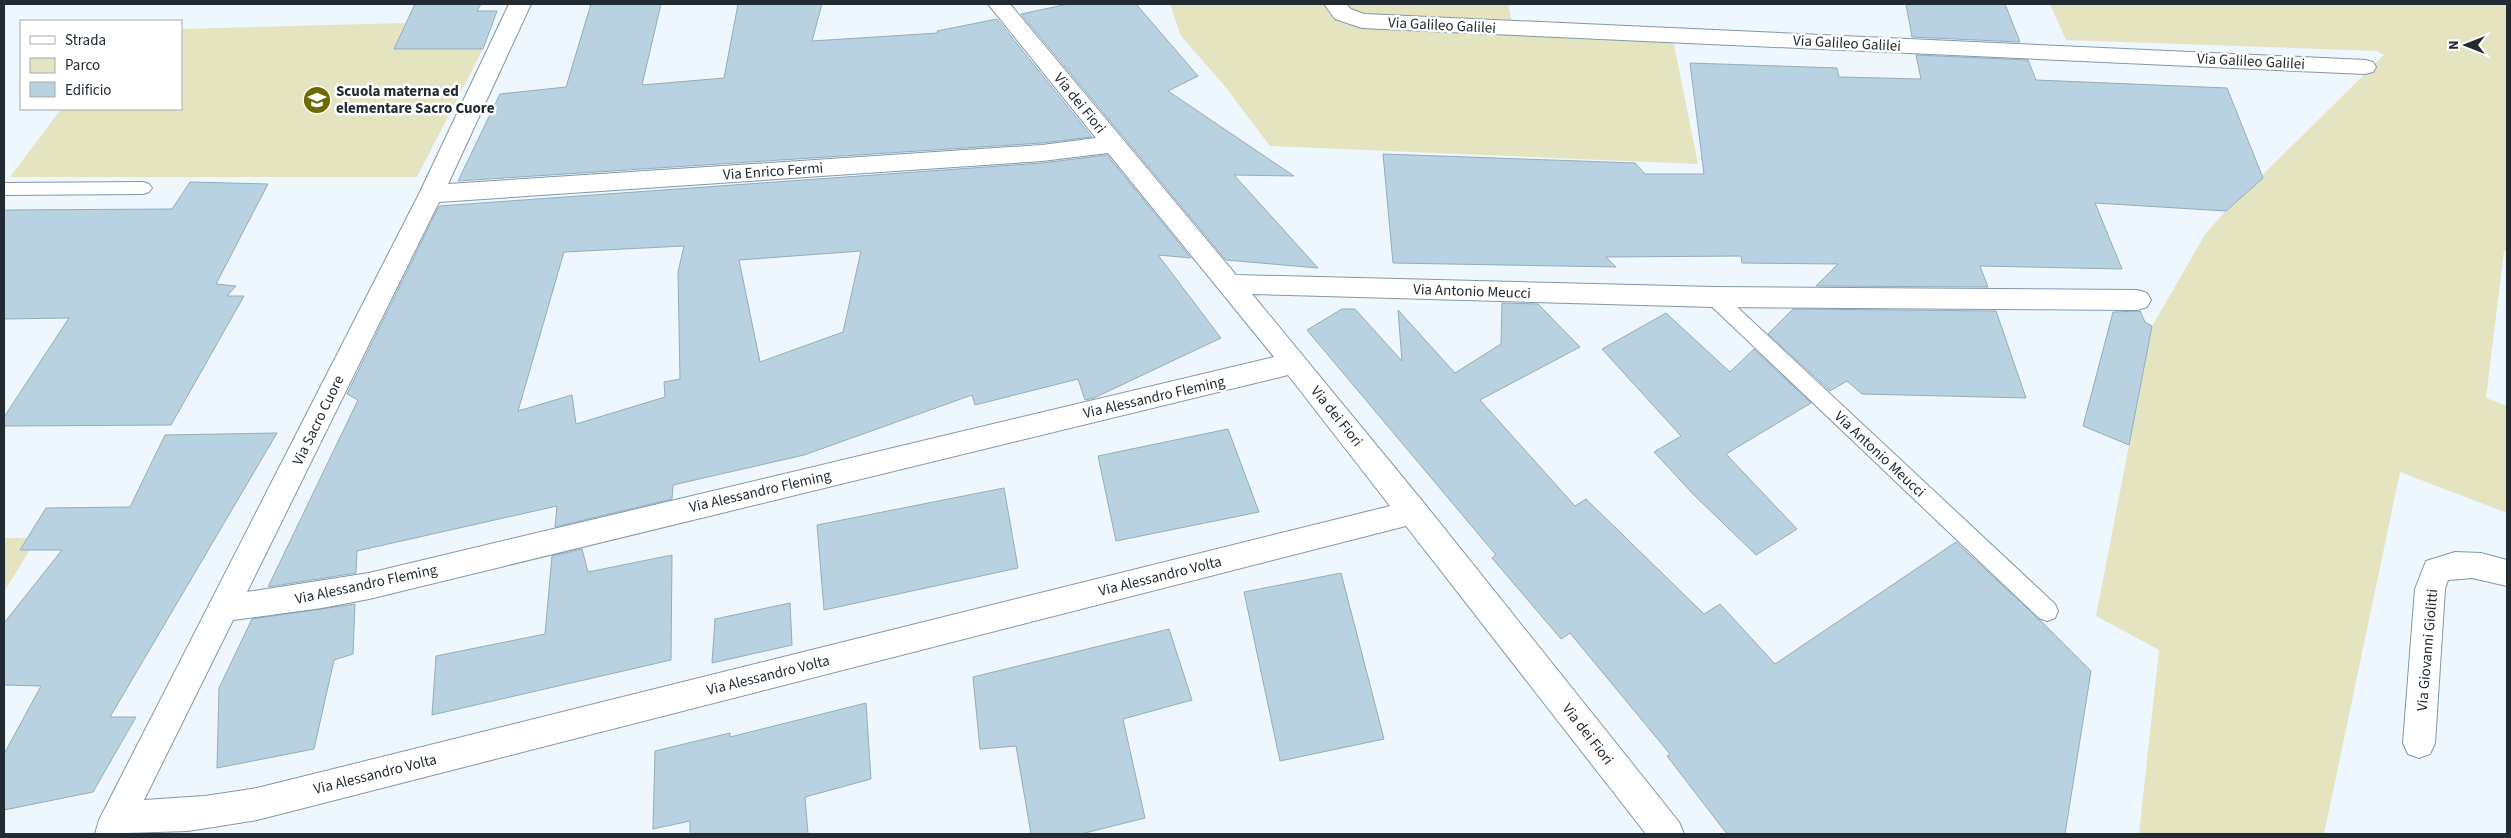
<svg xmlns="http://www.w3.org/2000/svg" width="2511" height="838" font-family="'Source Sans 3',sans-serif">
  <style>
    .green { fill: #e5e4c1 }
    .building { fill: #b8d2e2; stroke: #94acbc; fill-rule: evenodd }
    .lines { fill: none; stroke-linecap: round; stroke-linejoin: round }
    .lane-casing { stroke: #8098a7; stroke-width: 2 }
    .street-casing { stroke: #8098a7; stroke-width: 2 }
    .lane { fill: #fff; fill-rule: evenodd }
    .street { fill: #fff; fill-rule: evenodd }
    .labels { text-anchor: middle; stroke-width: 5; stroke-linejoin: round; paint-order: stroke }
    .street-label { font-size: 15px; fill: #212b31; stroke: #fff }
    .poi-label { font-size: 15px; font-weight: bold; fill: #212b31; stroke: #fff; text-anchor: start }
  </style>
  <rect width="100%" height="100%" fill="#edf7fd"/>
  <g class="green">
    <path d="M1170 4H1508L1513 28 1672 35 1698 164 1270 146 1223 84 1181 36Z"/>
    <path d="M2050 4H2507V251H2504L2486 398 2507 406V513L2400 472 2324 834H2139L2159 650 2096 616 2152 326 2206 233 2226 211 2384 55 2377 51 2066 40Z"/>
    <path d="M405 23 395 49H483L417 177H10L61 109H181V29Z"/>
    <path d="M4 538H37L4 592Z"/>
  </g>
  <g class="building">
    <path d="M415 4H481L477 11H497L483 49H394Z"/>
    <path d="M591 4H661L642 85 724 78 738 4H822L812 41 938 33 937 31 997 19 1092 137 1042 143 458 181 500 94 566 87Z"/>
    <path d="M1068 4H1136L1198 76 1168 91 1294 176 1234 175 1318 268 1226 260 1021 14Z"/>
    <path d="M1906 4H2005L2020 42 1912 37Z"/>
    <path d="M1916 55 2028 60 2036 80 2227 88 2263 178 2226 211 2095 203 2122 269 1980 266 1988 287 1816 286 1838 264 1742 263 1741 256 1606 257 1616 267 1393 263 1383 154 1635 163 1645 174H1704L1690 63 1837 68 1839 77 1921 79Z"/>
    <path d="M1107 155 1191 258 1158 255 1221 338 1094 398 1085 400 1078 379 975 405 972 395 804 455 673 485 672 499 555 527 557 506 357 551 356 573 268 587 358 400 347 394 439 206 1042 163ZM684 246 678 272 680 379 664 382 665 397 576 424 572 395 518 411 564 252ZM861 251 843 332 760 362 739 260Z"/>
    <path d="M190 182 268 184 216 284 236 286 227 296H244L171 425 4 426V417L69 318 4 319V210L172 209Z"/>
    <path d="M1502 303 1538 304 1580 347 1480 400 1575 506 1586 499 1704 614 1720 604 1775 664 1956 542 2041 621 2091 671 2065 834H1727L1667 756 1670 754 1570 633 1561 639 1492 558 1496 555 1307 330 1342 309H1355L1402 361 1398 310 1455 373 1501 344Z"/>
    <path d="M1793 309 1996 311 2026 398 1862 394 1847 381 1830 391 1768 334Z"/>
    <path d="M2140 311 2145 322 2152 326 2129 445 2083 426 2113 312Z"/>
    <path d="M1666 313 1730 372 1754 349 1811 403 1726 454 1797 529 1756 555 1694 495 1654 452 1681 436 1602 349Z"/>
    <path d="M1228 429 1259 512 1116 541 1098 456Z"/>
    <path d="M277 433 110 717H136L93 792 4 810V754L41 686 4 685V623L62 550H20L46 508 130 507 165 435Z"/>
    <path d="M1004 488 1018 568 824 610 817 525Z"/>
    <path d="M582 549 588 572 672 555 671 660 432 715 436 656 545 634 552 556Z"/>
    <path d="M1341 573 1384 739 1280 761 1244 592Z"/>
    <path d="M790 603 792 645 712 663 715 619Z"/>
    <path d="M355 604 353 654 334 660 314 749 217 768 219 688 252 619Z"/>
    <path d="M1169 629 1192 700 1123 719 1145 818 1081 834H1031L1016 746 980 749 973 677Z"/>
    <path d="M866 703 871 779 805 797 808 834H690V821L653 829 655 751 730 733V737Z"/>
  </g>
  <g class="lines">
    <defs>
      <g id="lane">
        <path d="M143 182 149 184 152 188 149 192 143 194 4 195V183Z"/>
        <path d="M1714 290 1721 292 2055 604 2058 611 2055 618 2047 621 2039 618 1707 302 1705 297 1707 292Z"/>
      </g>
      <g id="street">
        <path d="M509 4H531L448 184 1042 145 1096 138 988 4H1010L1236 275 1714 287 2138 290 2147 293 2151 300 2147 307 2138 310 1714 307 1252 294 1424 503 1679 822 1684 834H1646L1406 526 257 820 188 831 95 834 99 820 419 194ZM1108 153 1274 357 369 573 247 592 439 202 1042 161ZM1288 375 1390 506 257 788 205 796 144 800 233 620 322 608 369 599Z"/>
        <path d="M1324 4H1346L1351 9 1364 14 2365 60 2373 62 2376 67 2373 72 2365 74 1362 28 1335 19Z"/>
        <path d="M2455 552 2481 553 2507 560V586L2472 578 2448 580 2445 589 2435 743 2430 754 2419 758 2408 754 2403 743 2415 589 2426 561Z"/>
      </g>
    </defs>
    <use href="#lane" class="lane-casing"/>
    <use href="#street" class="street-casing"/>
    <use href="#lane" class="lane"/>
    <use href="#street" class="street"/>
  </g>
  <defs>
    <symbol id="school-disc" viewBox="-11 -11 22 22"><circle r="9.5" fill="#6f6901" stroke="#fff"/><path d="M0-5L7-2L0 1L-7-2ZM-4 1L0 2.5L4 1V4Q0 6-4 4Z" fill="#fff"/></symbol>
  </defs>
  <g fill-rule="evenodd">
    <use href="#school-disc" x="301" y="84" width="32" height="32"/>
  </g>
  <g class="labels">
    <g class="street-label">
      <text transform="translate(1442 25) rotate(3)" y="5">Via Galileo Galilei</text>
      <text transform="translate(1847 43) rotate(3)" y="5">Via Galileo Galilei</text>
      <text transform="translate(2251 61) rotate(3)" y="5">Via Galileo Galilei</text>
      <text transform="translate(1080 103) rotate(51)" y="5">Via dei Fiori</text>
      <text transform="translate(773 171) rotate(-4)" y="5">Via Enrico Fermi</text>
      <text transform="translate(1472 291) rotate(2)" y="5">Via Antonio Meucci</text>
      <text transform="translate(1154 397) rotate(-13)" y="5">Via Alessandro Fleming</text>
      <text transform="translate(1337 416) rotate(51)" y="5">Via dei Fiori</text>
      <text transform="translate(318 420) rotate(-64)" y="5">Via Sacro Cuore</text>
      <text transform="translate(1880 454) rotate(43)" y="5">Via Antonio Meucci</text>
      <text transform="translate(760 491) rotate(-13)" y="5">Via Alessandro Fleming</text>
      <text transform="translate(1160 576) rotate(-14)" y="5">Via Alessandro Volta</text>
      <text transform="translate(366 584) rotate(-12)" y="5">Via Alessandro Fleming</text>
      <text transform="translate(2427 650) rotate(-85)" y="5">Via Giovanni Giolitti</text>
      <text transform="translate(768 675) rotate(-14)" y="5">Via Alessandro Volta</text>
      <text transform="translate(1588 734) rotate(52)" y="5">Via dei Fiori</text>
      <text transform="translate(375 774) rotate(-14)" y="5">Via Alessandro Volta</text>
    </g>
    <g class="poi-label">
      <text x="336" y="96">Scuola materna ed<tspan x="336" dy="17">elementare Sacro Cuore</tspan></text>
    </g>
  </g>
  <rect width="2511" height="838" fill="none" stroke="#212b31" stroke-width="10"/>
  <rect x="20" y="20" width="162" height="90" fill="#ffffff" stroke="#a6aaad"/>
  <rect x="30" y="36" width="25" height="8" fill="#ffffff" stroke="#a6aaad"/>
  <text x="65" y="45" font-size="15" fill="#212b31">Strada</text>
  <rect x="30" y="58" width="25" height="15" fill="#e5e4c1" stroke="#a6aaad"/>
  <text x="65" y="70" font-size="15" fill="#212b31">Parco</text>
  <rect x="30" y="82" width="25" height="15" fill="#b8d2e2" stroke="#a6aaad"/>
  <text x="65" y="95" font-size="15" fill="#212b31">Edificio</text>
  <g transform="translate(2466 45) rotate(270)" stroke="#ffffff" stroke-width="4" paint-order="stroke">
  <path d="M0-4L9 19L0 12L-9 19Z" fill="#212b31"/>
  <text y="-8" font-size="14" font-weight="bold" text-anchor="middle" fill="#212b31">N</text>
  </g>
</svg>
